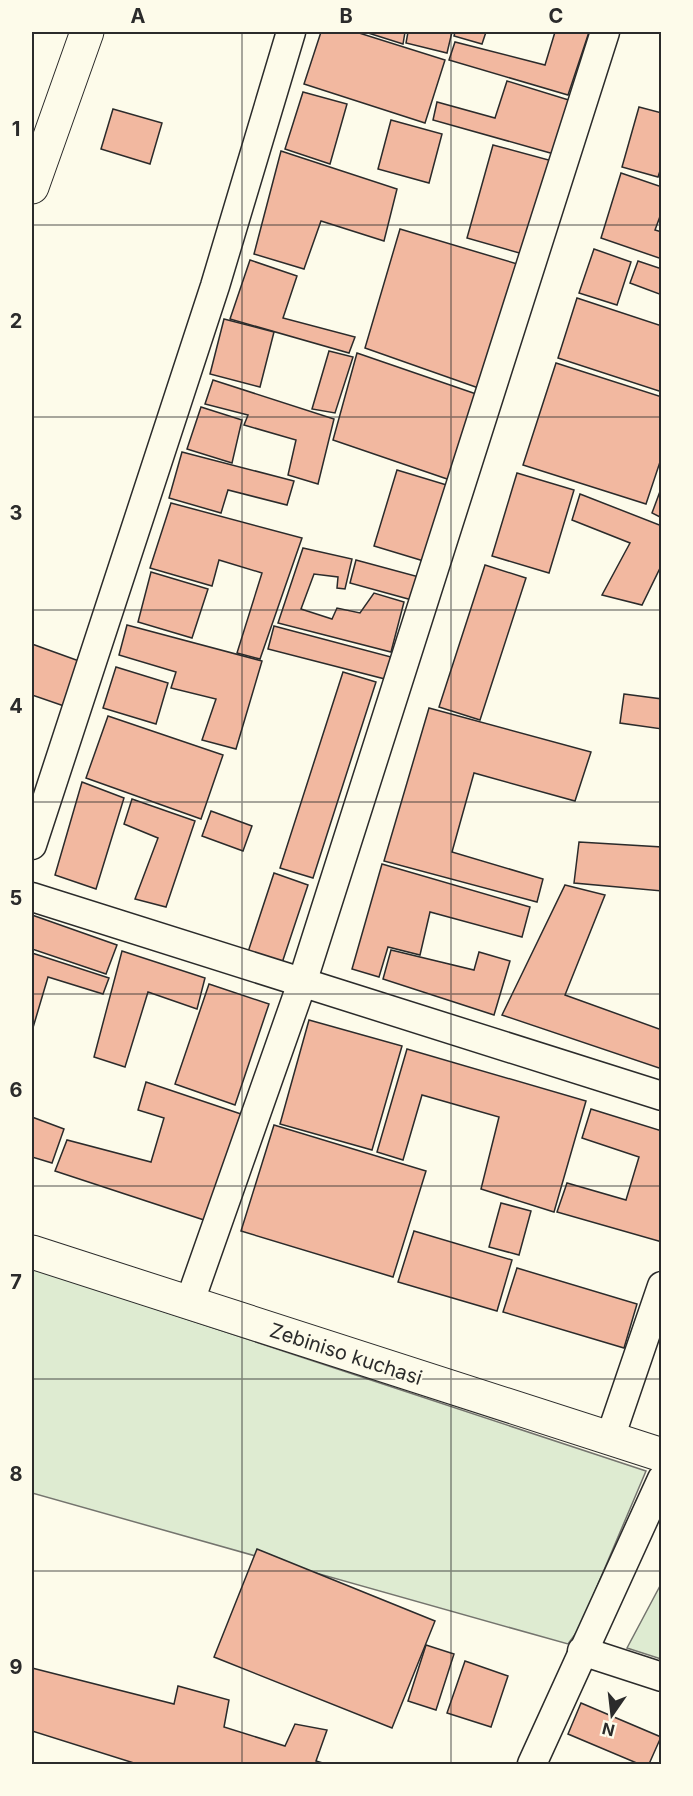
<svg xmlns="http://www.w3.org/2000/svg" width="693" height="1796" font-family="Inter,sans-serif">
  <style>
    .green { fill: #deebd1; stroke: #74746e; stroke-width: 1.5 }
    .building { fill: #f2b8a0; stroke: #2b2b2b; stroke-width: 1.5 }
    .lines { fill: none; stroke-linecap: round; stroke-linejoin: round }
    .street-casing { stroke: #2b2b2b; stroke-width: 31 }
    .secondary-casing { stroke: #2b2b2b; stroke-width: 35 }
    .street { stroke: #fdfbea; stroke-width: 28 }
    .secondary { stroke: #fdfbea; stroke-width: 33 }
    .grid { fill: none; stroke: #2b2b2b; stroke-width: 1.5; stroke-opacity: 0.55 }
    .labels { text-anchor: middle; stroke-width: 4.5; stroke-linejoin: round; paint-order: stroke }
    .street-label { font-size: 20px; fill: #2b2b2b; stroke: #fdfbea }
    .neatline { fill: none; stroke: #2b2b2b; stroke-width: 2 }
    .grid-label { font-size: 20px; text-anchor: middle; font-weight: bold; fill: #2b2b2b }
  </style>
  <rect width="100%" height="100%" fill="#fdfbea"/>
  <g class="green">
    <path d="M32 1268 646 1471 579 1629 568 1644 32 1493Z"/>
    <path d="M661 1584V1659L627 1648Z"/>
  </g>
  <g class="building">
    <path d="M321 32H356L445 60 425 123 304 84Z"/>
    <path d="M365 32H405L403 44Z"/>
    <path d="M408 32H452L447 53 406 43Z"/>
    <path d="M455 32H486L482 44 454 36Z"/>
    <path d="M555 32H589L568 95 449 60 455 42 545 65Z"/>
    <path d="M507 81 572 101 554 154 433 120 437 102 495 118Z"/>
    <path d="M303 92 347 104 330 164 285 149Z"/>
    <path d="M639 107 662 113V165L658 177 622 167Z"/>
    <path d="M113 109 162 123 150 164 101 149Z"/>
    <path d="M391 120 442 134 429 183 378 169Z"/>
    <path d="M493 145 556 162 530 256 467 238Z"/>
    <path d="M281 151 397 189 384 241 321 221 304 269 254 254Z"/>
    <path d="M621 173 662 187V211L655 230 662 232V259L601 238Z"/>
    <path d="M400 229 524 266 487 391 365 348Z"/>
    <path d="M594 249 631 262 617 305 579 293Z"/>
    <path d="M250 260 297 276 283 318 355 337 349 353 230 319Z"/>
    <path d="M638 261 662 269V295L630 283Z"/>
    <path d="M577 298 662 326V392L558 358Z"/>
    <path d="M224 319 274 332 260 387 210 374Z"/>
    <path d="M329 351 353 357 335 413 312 409Z"/>
    <path d="M357 353 482 396 453 481 333 440Z"/>
    <path d="M556 363 662 397V456L646 504 523 465Z"/>
    <path d="M213 380 334 419 318 484 288 475 296 440 244 425 248 415 205 404Z"/>
    <path d="M201 407 242 420 232 463 187 449Z"/>
    <path d="M182 452 294 481 287 505 228 490 221 513 169 498Z"/>
    <path d="M397 470 450 486 427 562 374 546Z"/>
    <path d="M517 473 574 490 549 573 492 556Z"/>
    <path d="M662 486V518L652 513Z"/>
    <path d="M580 494 662 526V564L642 605 602 595 630 543 572 520Z"/>
    <path d="M171 503 302 538 260 659 237 653 262 573 219 560 212 586 150 568Z"/>
    <path d="M303 548 352 559 345 589 337 588 338 577 314 574 301 609 332 619 337 608 360 613 374 593 404 602 391 652 278 623Z"/>
    <path d="M356 560 419 577 412 600 350 583Z"/>
    <path d="M485 565 526 578 480 720 439 707Z"/>
    <path d="M151 572 208 589 192 638 138 622Z"/>
    <path d="M127 625 262 661 236 749 202 740 216 699 171 688 176 672 119 655Z"/>
    <path d="M274 626 391 657 385 679 268 649Z"/>
    <path d="M32 644 79 661 64 706 32 695Z"/>
    <path d="M116 667 168 683 156 724 103 708Z"/>
    <path d="M343 672 376 682 313 878 280 868Z"/>
    <path d="M624 694 662 699V729L620 723Z"/>
    <path d="M429 708 591 752 575 801 474 773 452 852 543 879 537 902 384 861Z"/>
    <path d="M108 716 223 755 201 819 86 778Z"/>
    <path d="M82 782 124 798 96 889 55 875Z"/>
    <path d="M132 799 195 821 166 907 135 899 158 838 124 824Z"/>
    <path d="M211 811 252 826 243 851 202 836Z"/>
    <path d="M579 842 662 847V891L574 883Z"/>
    <path d="M382 864 530 907 522 937 430 912 420 955 388 947 379 977 352 969Z"/>
    <path d="M274 873 308 885 282 963 248 952Z"/>
    <path d="M565 885 605 895 565 995 662 1030V1069L502 1015Z"/>
    <path d="M32 915 117 945 106 974 32 949Z"/>
    <path d="M391 950 474 970 479 952 510 961 494 1015 383 979Z"/>
    <path d="M122 951 205 978 197 1009 148 992 125 1067 94 1057Z"/>
    <path d="M32 953 109 978 103 994 48 977 32 1031Z"/>
    <path d="M209 984 269 1004 235 1105 175 1084Z"/>
    <path d="M309 1020 402 1046 372 1150 280 1124Z"/>
    <path d="M407 1049 586 1101 554 1212 481 1189 499 1117 422 1095 403 1160 377 1152Z"/>
    <path d="M146 1082 241 1114 204 1220 55 1171 67 1140 151 1162 164 1118 138 1110Z"/>
    <path d="M591 1109 662 1131V1242L557 1212 567 1183 626 1200 639 1157 582 1138Z"/>
    <path d="M32 1117 64 1129 52 1163 32 1157Z"/>
    <path d="M274 1125 426 1171 393 1277 241 1231Z"/>
    <path d="M501 1203 531 1211 519 1255 489 1247Z"/>
    <path d="M414 1231 512 1260 497 1311 398 1282Z"/>
    <path d="M517 1268 637 1304 624 1348 503 1312Z"/>
    <path d="M257 1549 435 1621 392 1728 214 1657Z"/>
    <path d="M426 1645 454 1654 436 1710 408 1701Z"/>
    <path d="M465 1661 508 1676 491 1727 447 1713Z"/>
    <path d="M32 1668 174 1704 178 1686 229 1700 224 1727 285 1746 295 1724 327 1730 316 1761 326 1764H137L32 1731Z"/>
    <path d="M581 1703 661 1737 649 1764H639L568 1734Z"/>
  </g>
  <g class="lines">
    <defs>
      <g id="street">
        <path d="M32 845 215 286 291 32"/>
        <path d="M32 897 662 1096"/>
        <path d="M189 1304 302 983 605 32"/>
        <path d="M610 1438 662 1286"/>
        <path d="M582 1651 662 1677"/>
        <path d="M532 1764 662 1479"/>
      </g>
      <g id="secondary">
        <path d="M32 187 87 32"/>
        <path d="M32 1252 662 1455"/>
      </g>
    </defs>
    <use href="#street" class="street-casing"/>
    <use href="#secondary" class="secondary-casing"/>
    <use href="#street" class="street"/>
    <use href="#secondary" class="secondary"/>
  </g>
  <path class="grid" d="M242 32V1764M451 32V1764M32 225H662M32 417H662M32 610H662M32 802H662M32 994H662M32 1186H662M32 1379H662M32 1571H662"/>
  <g class="labels">
    <g class="street-label">
      <text transform="translate(346 1354) rotate(18)" y="7">Zebiniso kuchasi</text>
    </g>
  </g>
  <rect width="693" height="1796" fill="none" stroke="#fdfbea" stroke-width="66"/>
  <g transform="translate(612 1715) rotate(194)" stroke="#fdfbea" stroke-width="4.5" paint-order="stroke">
  <path d="M0-4.5L10 22L0 15L-10 22Z" fill="#2b2b2b"/>
  <text y="-9" font-size="16" font-weight="bold" text-anchor="middle" fill="#2b2b2b">N</text>
  </g>
  <rect x="33" y="33" width="627" height="1730" class="neatline"/>
  <g class="grid-label">
    <text x="138" y="23">A</text>
    <text x="346" y="23">B</text>
    <text x="556" y="23">C</text>
    <text x="16" y="136">1</text>
    <text x="16" y="328">2</text>
    <text x="16" y="520">3</text>
    <text x="16" y="713">4</text>
    <text x="16" y="905">5</text>
    <text x="16" y="1097">6</text>
    <text x="16" y="1289">7</text>
    <text x="16" y="1481">8</text>
    <text x="16" y="1674">9</text>
  </g>
</svg>
